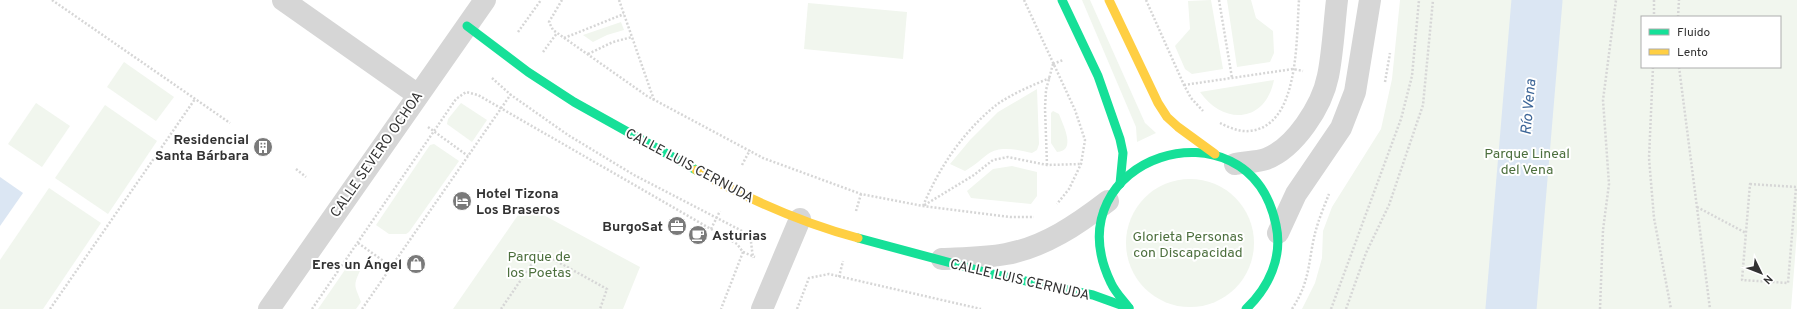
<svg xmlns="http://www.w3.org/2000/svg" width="1797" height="309" font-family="Overpass,sans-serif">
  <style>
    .green { fill: #f1f6ee; fill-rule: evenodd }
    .water { fill: #dbe6f3 }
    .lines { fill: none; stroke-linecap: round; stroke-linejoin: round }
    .river { stroke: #dbe6f3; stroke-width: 51 }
    .path { stroke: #d6d6d6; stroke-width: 2.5; stroke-dasharray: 2 2; stroke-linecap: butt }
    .street { stroke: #d6d6d6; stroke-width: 22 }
    .fast { stroke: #16e098; stroke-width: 9 }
    .slow { stroke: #ffcf43; stroke-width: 9 }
    .labels { text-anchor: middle; stroke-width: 4; stroke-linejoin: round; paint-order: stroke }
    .poi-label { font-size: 14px; font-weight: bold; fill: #323232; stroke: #fff; text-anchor: end }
    .park-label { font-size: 14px; fill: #4c6f3d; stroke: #fff }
    .street-label { font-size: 14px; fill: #323232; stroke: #fff }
    .water-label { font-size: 15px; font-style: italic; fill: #3c6597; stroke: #fff }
  </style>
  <rect width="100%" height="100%" fill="#fff"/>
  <g class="green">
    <path d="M1082 0H1090L1145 123 1156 133 1137 142 1136 127Z"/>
    <path d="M1211 0 1223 69 1192 74 1185 69 1175 46 1190 29 1188 1Z"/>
    <path d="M1227 0H1251L1256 18 1273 31 1274 53 1270 62 1237 67Z"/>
    <path d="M1400 0H1797V232L1791 309H1302L1315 283 1322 258 1323 231 1332 207 1381 129 1392 79ZM1642 17H1780V67H1642Z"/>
    <path d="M808 3 907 12 903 59 804 49Z"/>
    <path d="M621 22 624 30 607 35 593 42 583 35Z"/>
    <path d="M124 62 174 97 156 121 107 87Z"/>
    <path d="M1274 80C1265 124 1223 125 1200 92Z"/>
    <path d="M1037 89 1039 144 1037 150 1032 153C1018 150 1000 145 988 154 980 160 974 166 965 171L950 164 970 140 998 112Z"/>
    <path d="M36 103 70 126 42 167 8 144Z"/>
    <path d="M461 103 487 120 472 142 447 124 448 119Z"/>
    <path d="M105 105 157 141 108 214 55 178Z"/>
    <path d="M1053 111 1059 114C1063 125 1077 151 1057 152L1051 143V113Z"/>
    <path d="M434 144 459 161 409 232 406 234H389L376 225 430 145Z"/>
    <path d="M1012 166 1037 172V196L1031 204 971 198 967 191 993 169Z"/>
    <circle cx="1190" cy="243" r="64"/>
    <path d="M49 188 101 223 43 309H0V260Z"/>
    <path d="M525 205 640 267 623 309H453Z"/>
    <path d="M353 263 360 271C352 287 356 287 361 302L356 309H318L349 264Z"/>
  </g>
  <path class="water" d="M0 177 23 193 0 226Z"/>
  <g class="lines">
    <path class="river" d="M1511 309 1537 0"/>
    <g class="path">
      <path d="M52 0 230 123"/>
      <path d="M562 0 549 22 553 30 647 96 763 158 861 194 923 206 1010 217H1034"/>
      <path d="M619 0 654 100"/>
      <path d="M1024 0 1075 110 1085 140 1081 164 1069 189 1057 204"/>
      <path d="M1146 0 1184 85 1191 98 1203 111"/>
      <path d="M1219 0 1232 78"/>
      <path d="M1654 0V17"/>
      <path d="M1678 17 1679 0"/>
      <path d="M518 32 541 0"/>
      <path d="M564 38 624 14"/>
      <path d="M543 52 557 33"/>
      <path d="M588 54 613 42 632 37"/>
      <path d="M1053 64 1063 60"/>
      <path d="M1653 67 1649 158 1654 218 1671 309"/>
      <path d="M1679 67 1710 309"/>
      <path d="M492 78 511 95 568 135 634 175 744 232 751 242 753 258"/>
      <path d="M1050 78C1033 85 1009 95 995 106 962 133 939 168 923 206L974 175 993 160 1008 157 1047 165 1081 164"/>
      <path d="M1385 82 1390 53"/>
      <path d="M1184 85 1293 69 1303 71"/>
      <path d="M1220 123C1228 127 1239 132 1249 131 1300 127 1296 38 1299 0"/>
      <path d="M428 127 468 156"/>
      <path d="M742 165 750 150"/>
      <path d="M1047 165 1045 108 1046 90 1053 64"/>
      <path d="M296 169 306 177"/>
      <path d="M1750 184 1796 187 1788 283 1742 280Z"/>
      <path d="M1697 207 1746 233"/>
      <path d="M856 211 861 194"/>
      <path d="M711 229 720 211"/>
      <path d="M358 243 392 267"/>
      <path d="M743 252 755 257"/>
      <path d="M839 277 843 261"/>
      <path d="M50 309 195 99"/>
      <path d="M312 309 456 99 466 92 478 95 737 244 743 252 721 309"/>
      <path d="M362 309 511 94"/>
      <path d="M501 309 540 252 607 289 600 309"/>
      <path d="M797 309 809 278 829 274 981 309"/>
      <path d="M1292 309C1313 277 1307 257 1318 223 1321 214 1325 204 1329 194"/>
      <path d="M1331 309 1401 119 1412 76 1419 0"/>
      <path d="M1346 309 1366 253 1389 205 1423 105 1433 0"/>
      <path d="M1600 309 1603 230 1609 184 1603 100 1616 0"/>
    </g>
    <g class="street">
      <path d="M283 0 418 95"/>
      <path d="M1235 164C1245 162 1257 162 1266 159 1295 148 1322 106 1328 76 1333 51 1334 25 1337 0"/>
      <path d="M1278 233 1296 194 1341 128 1355 92 1370 0"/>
      <path d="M942 259C963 258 985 258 1006 254 1045 247 1078 224 1108 201"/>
      <path d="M269 309 485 0"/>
      <path d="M762 309 800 219"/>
    </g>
    <g class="fast">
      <path d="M1062 0 1098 76 1120 139 1123 153 1120 184"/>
      <path d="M467 26 528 72 574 102 696 170"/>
      <path d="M858 238 992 274 1093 295 1129 308"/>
      <path d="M1129 308C1123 300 1115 292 1111 283 1050 157 1249 94 1276 225 1283 257 1269 287 1246 309"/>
    </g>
    <g class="slow">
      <path d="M1109 0 1158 103 1167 117 1178 127 1215 154"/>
      <path d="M696 170C746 198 802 223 858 238"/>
    </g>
  </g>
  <defs>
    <symbol id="building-disc" viewBox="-11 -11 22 22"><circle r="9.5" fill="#7a7a7a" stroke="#fff"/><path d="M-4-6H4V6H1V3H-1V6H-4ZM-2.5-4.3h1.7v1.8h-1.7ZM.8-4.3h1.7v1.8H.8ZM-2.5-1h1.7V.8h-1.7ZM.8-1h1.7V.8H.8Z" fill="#fff"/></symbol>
    <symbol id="hotel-disc" viewBox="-11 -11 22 22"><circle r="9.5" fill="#7a7a7a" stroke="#fff"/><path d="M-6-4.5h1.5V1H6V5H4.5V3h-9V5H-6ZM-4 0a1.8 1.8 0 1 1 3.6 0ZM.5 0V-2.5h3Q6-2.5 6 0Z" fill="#fff"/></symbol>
    <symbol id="office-disc" viewBox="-11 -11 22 22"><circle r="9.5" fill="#7a7a7a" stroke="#fff"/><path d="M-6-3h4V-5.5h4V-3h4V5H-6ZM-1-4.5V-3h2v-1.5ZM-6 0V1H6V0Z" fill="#fff"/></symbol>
    <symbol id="cafe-disc" viewBox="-11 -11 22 22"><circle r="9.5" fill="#7a7a7a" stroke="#fff"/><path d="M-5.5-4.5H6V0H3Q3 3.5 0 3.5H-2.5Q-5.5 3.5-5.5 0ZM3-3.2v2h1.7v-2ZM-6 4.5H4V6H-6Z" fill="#fff"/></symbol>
    <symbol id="shop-disc" viewBox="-11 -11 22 22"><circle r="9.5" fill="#7a7a7a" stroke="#fff"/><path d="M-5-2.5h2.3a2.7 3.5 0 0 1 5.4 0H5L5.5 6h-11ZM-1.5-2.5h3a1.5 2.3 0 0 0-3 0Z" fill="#fff"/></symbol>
  </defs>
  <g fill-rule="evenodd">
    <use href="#building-disc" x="252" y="136" width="22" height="22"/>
    <use href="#hotel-disc" x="451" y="190" width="22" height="22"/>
    <use href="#office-disc" x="666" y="215" width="22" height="22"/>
    <use href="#cafe-disc" x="687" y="224" width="22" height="22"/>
    <use href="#shop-disc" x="405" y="253" width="22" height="22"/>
  </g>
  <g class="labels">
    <g class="poi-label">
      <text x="249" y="144">Residencial<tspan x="249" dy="16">Santa Bárbara</tspan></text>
      <text x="476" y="198" text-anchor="start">Hotel Tizona<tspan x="476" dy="16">Los Braseros</tspan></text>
      <text x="663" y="231">BurgoSat</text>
      <text x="712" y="240" text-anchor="start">Asturias</text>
      <text x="402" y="269">Eres un Ángel</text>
    </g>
    <g class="park-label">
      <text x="1527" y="158">Parque Lineal<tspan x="1527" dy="16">del Vena</tspan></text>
      <text x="1188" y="241">Glorieta Personas<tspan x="1188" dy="16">con Discapacidad</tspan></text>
      <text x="539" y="261">Parque de<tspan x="539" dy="16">los Poetas</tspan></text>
    </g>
    <g class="street-label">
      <text transform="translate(376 154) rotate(-55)" y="5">CALLE SEVERO OCHOA</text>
      <text transform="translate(690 165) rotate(28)" y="5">CALLE LUIS CERNUDA</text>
      <text transform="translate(1020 279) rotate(13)" y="5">CALLE LUIS CERNUDA</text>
    </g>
    <g class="water-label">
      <text transform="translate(1528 107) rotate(-85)" y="5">Río Vena</text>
    </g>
  </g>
  <rect x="1641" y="16" width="140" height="52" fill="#ffffff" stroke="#adadad"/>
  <rect x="1649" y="29" width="20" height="6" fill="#16e098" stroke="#adadad"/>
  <text x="1677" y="36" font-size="12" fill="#323232">Fluido</text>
  <rect x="1649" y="49" width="20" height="6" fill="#ffcf43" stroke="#adadad"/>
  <text x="1677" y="56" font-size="12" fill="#323232">Lento</text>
  <g transform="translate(1761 273) rotate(133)" stroke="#ffffff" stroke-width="3" paint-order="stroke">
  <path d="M0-3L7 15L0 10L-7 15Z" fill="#323232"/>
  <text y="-6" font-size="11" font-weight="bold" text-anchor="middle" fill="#323232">N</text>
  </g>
</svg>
